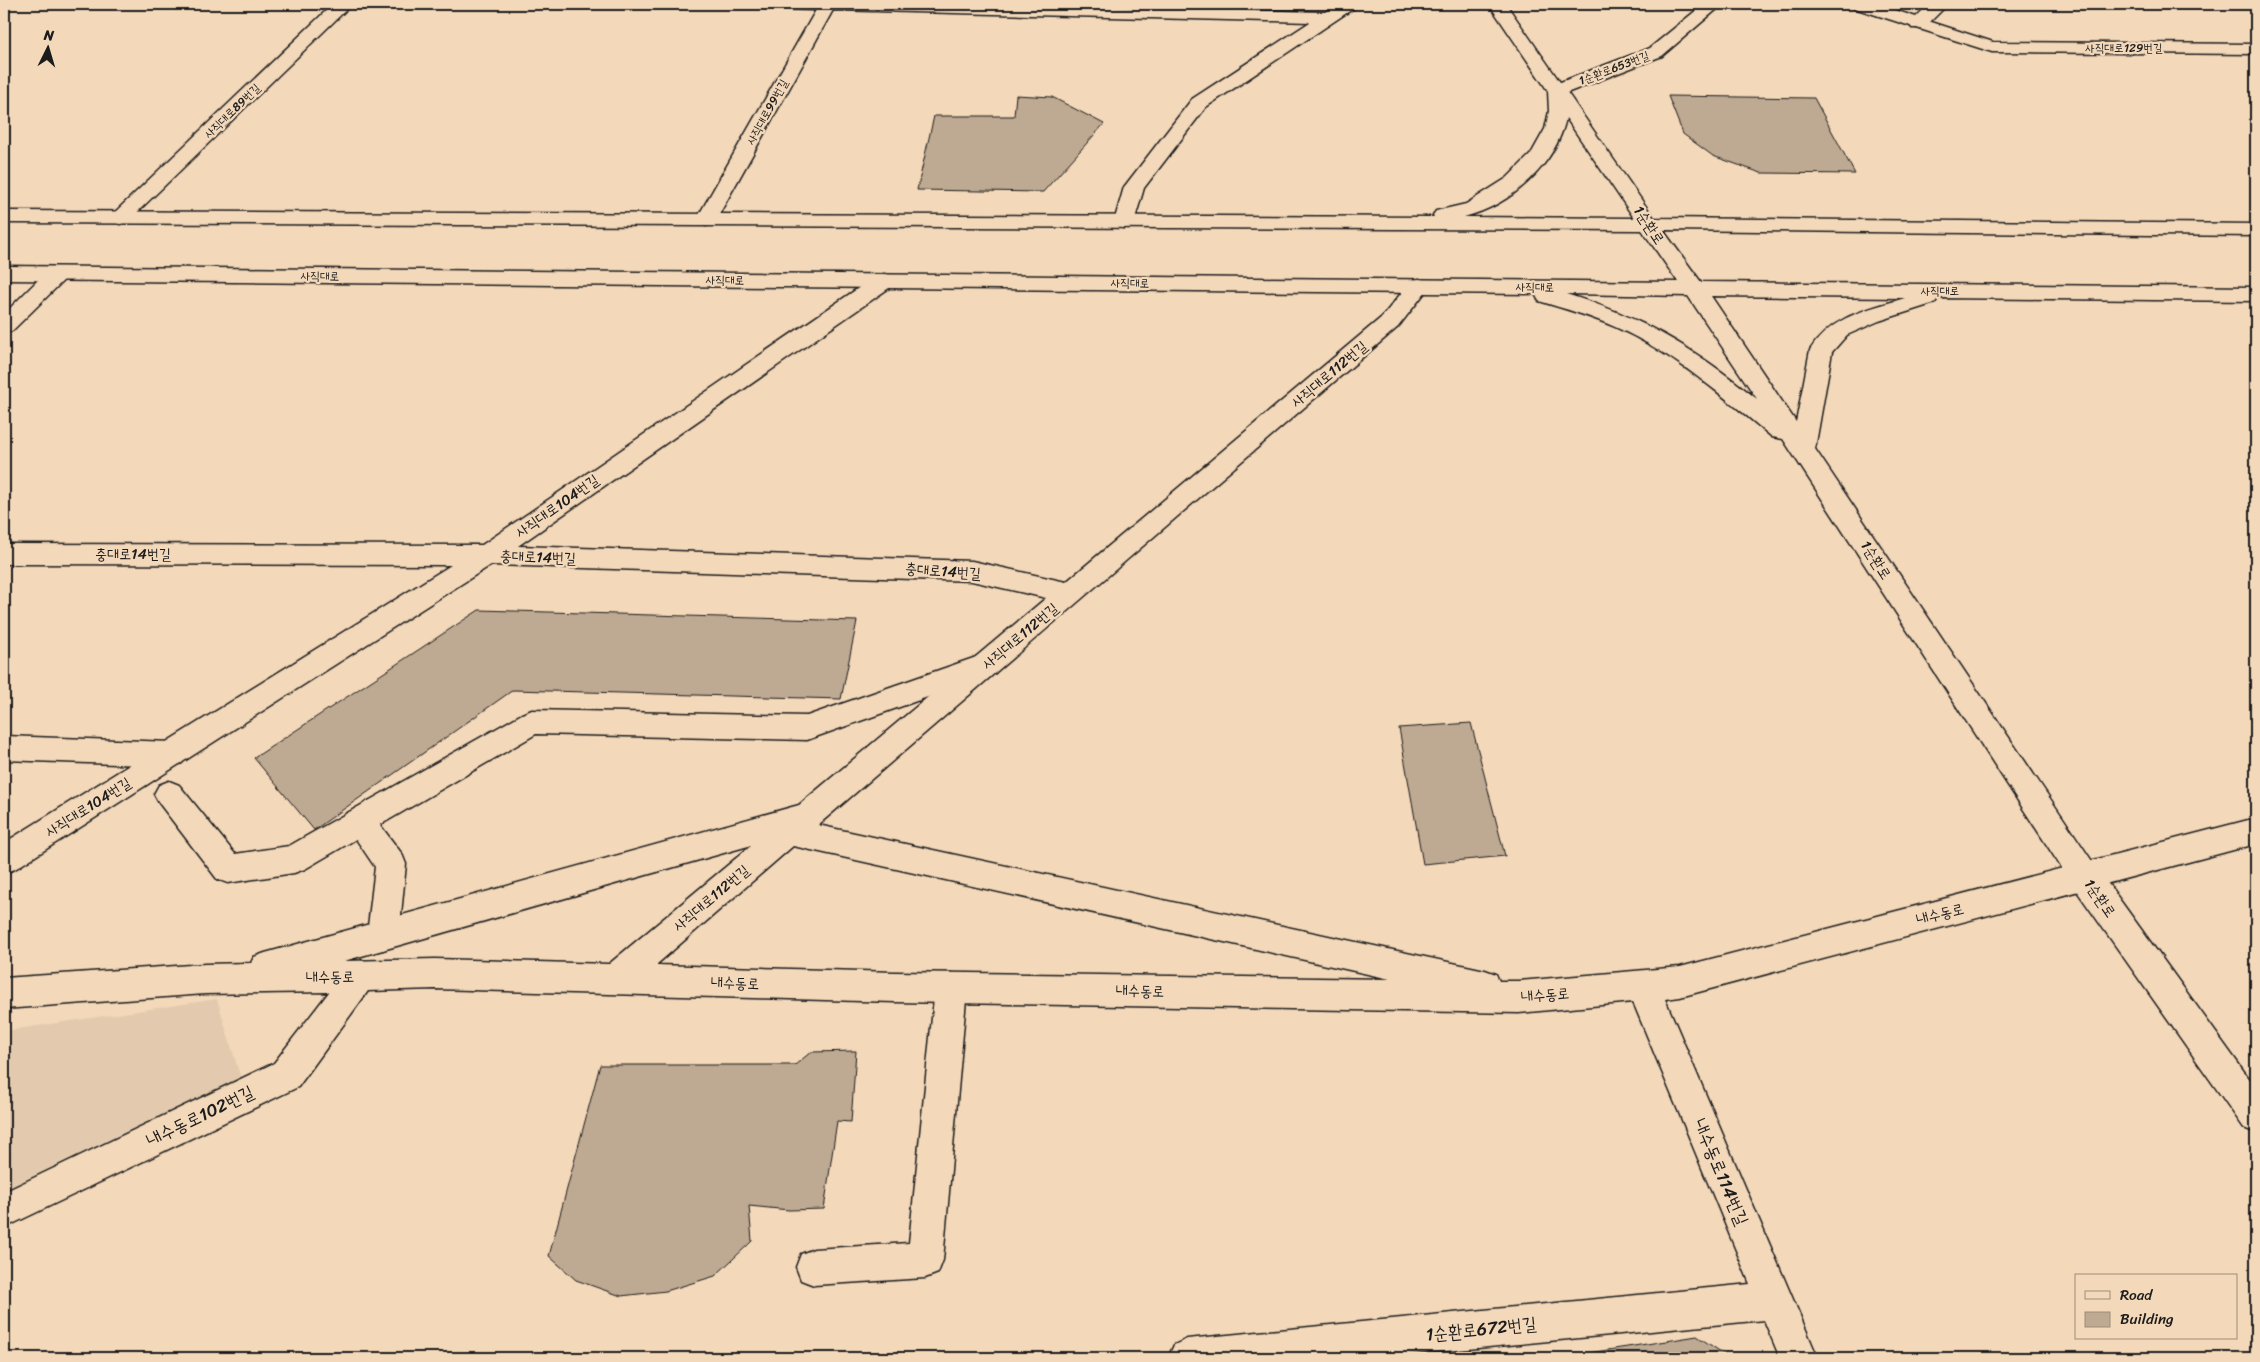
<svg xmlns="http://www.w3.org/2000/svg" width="2260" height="1362" font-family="Sriracha,'Poor Story',sans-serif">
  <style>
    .built { fill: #e3caae }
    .building { fill: #bea992; stroke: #1c1c1c }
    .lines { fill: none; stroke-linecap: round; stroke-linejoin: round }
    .lane-casing { stroke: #1c1c1c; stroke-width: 3 }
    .street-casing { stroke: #1c1c1c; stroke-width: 3 }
    .secondary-casing { stroke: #1c1c1c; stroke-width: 3 }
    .lane { fill: #f3d8ba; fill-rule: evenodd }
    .street { fill: #f3d8ba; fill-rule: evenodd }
    .secondary { fill: #f3d8ba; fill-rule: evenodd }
    .labels { text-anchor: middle; stroke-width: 4.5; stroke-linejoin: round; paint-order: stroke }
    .far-street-label { font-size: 12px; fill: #1c1c1c; stroke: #f3d8ba }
    .street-label { font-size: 15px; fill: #1c1c1c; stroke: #f3d8ba }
    .near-street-label { font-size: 18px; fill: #1c1c1c; stroke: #f3d8ba }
  </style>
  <rect width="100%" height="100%" fill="#f3d8ba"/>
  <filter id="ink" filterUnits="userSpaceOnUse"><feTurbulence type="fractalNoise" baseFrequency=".02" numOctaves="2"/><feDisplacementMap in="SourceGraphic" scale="10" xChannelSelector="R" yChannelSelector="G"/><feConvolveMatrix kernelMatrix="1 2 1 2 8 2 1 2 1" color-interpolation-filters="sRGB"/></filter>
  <g filter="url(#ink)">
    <path class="built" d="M217 999 241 1079 58 1164 4 1192V1031Z"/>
    <g class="building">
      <path d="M1016 95 1052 97 1104 124 1043 192 917 190 934 116H1014Z"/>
      <path d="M1668 96 1814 98 1855 174 1761 173 1713 156 1683 134Z"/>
      <path d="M479 610 857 621 841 699 513 690 314 830 254 758Z"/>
      <path d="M1471 723 1505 856 1423 864 1399 728Z"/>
      <path d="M856 1051 851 1122 837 1121 824 1209 789 1210 749 1206 752 1241 715 1276 666 1291 621 1296 576 1280 549 1256 600 1065H795L811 1052Z"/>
      <path d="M1697 1336 1730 1358H1556L1666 1341Z"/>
    </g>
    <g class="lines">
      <defs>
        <g id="lane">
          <path d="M1704 4H1723L1662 56 1564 94 1557 96 1550 94 1548 90 1550 86 1650 48Z"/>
          <path d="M1929 4H1948L1924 28H1912L1909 24Z"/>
          <path d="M985 654 995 657 999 665 995 673 807 740 536 734 380 825 402 854 406 864 399 935 394 945 383 950 372 945 367 935 375 867 356 839 305 869 294 873 228 883 217 879 159 803 154 794 159 785 169 781 179 785 235 854 289 846 522 714 532 710 807 716Z"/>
          <path d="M4 736 172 742 182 745 186 754 182 763 172 766 4 760Z"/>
          <path d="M951 973 962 977 967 988 943 1260 938 1273 925 1278 814 1285 801 1280 796 1267 801 1254 814 1249 909 1243 935 988 940 977Z"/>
        </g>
        <g id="street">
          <path d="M333 4H352L127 222 120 224 113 222 110 218 113 214Z"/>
          <path d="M768 4H984L1325 12 1337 4H1357L1354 8 1206 107 1144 188 1134 222 1131 226 1124 228 1117 226 1114 222 1124 187 1192 99 1310 22 833 10 716 220 713 224 706 226 699 224 696 220 816 10 776 9 770 8Z"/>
          <path d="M1851 4H1876L1993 42 2256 44V54L1992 52 1854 8Z"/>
          <path d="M57 267 65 269 68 274 65 279 12 331 4 333V314L49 269Z"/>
          <path d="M884 274 892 276 895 281 892 286 518 546 972 561 1066 582 1382 317 1411 281 1419 279 1427 281 1430 286 1398 327 818 825 1485 970 1496 974 1499 981H1519L1680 967 2256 818V844L1680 997 1665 999 1818 1358H1780L1764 1320 1375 1358H1168L1174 1345 1187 1339 1750 1284 1633 1002 1519 1013 895 1002 435 989 368 991 298 1087 4 1228V1192L274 1063 329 992 205 994 4 1009V978L205 964 251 963 254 957 265 953 799 805 1046 598 972 581 491 565 15 869 4 873V843L451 565 4 564V544L482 545 876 276ZM752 845 609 964 435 959 344 961ZM793 846 1390 979 895 972 656 965Z"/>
        </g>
        <path id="secondary" d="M1489 4H1506L1654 218 2256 224V236L1663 230 1701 282 2256 287V301L1938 298 1935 303 1879 321 1847 335 1832 352 1815 449 2096 867 2256 1088V1133L2244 1128 2074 887 1783 439 1772 437C1723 396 1674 353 1615 327 1591 316 1565 309 1539 301L1536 296 1537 294 4 280V266L1678 282 1642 230 4 223V211L1434 217 1433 215 1436 211 1466 204 1507 178 1531 154 1545 129 1549 111 1548 91ZM1566 118 1634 218 1464 217C1510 206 1556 165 1566 118ZM1566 294 1688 296 1757 399C1695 349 1643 317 1566 294ZM1711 296 1905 298C1869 309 1831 316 1810 350L1796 422Z"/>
      </defs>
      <use href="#lane" class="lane-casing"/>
      <use href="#street" class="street-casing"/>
      <use href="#secondary" class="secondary-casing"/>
      <use href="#lane" class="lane"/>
      <use href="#street" class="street"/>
      <use href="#secondary" class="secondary"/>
    </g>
  </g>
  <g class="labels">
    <g class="far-street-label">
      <text x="2124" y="52">사직대로129번길</text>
      <text transform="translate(1614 68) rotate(-21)" y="4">1순환로653번길</text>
      <text transform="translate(232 111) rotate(-44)" y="4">사직대로89번길</text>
      <text transform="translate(767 112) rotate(-61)" y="4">사직대로99번길</text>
      <text transform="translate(320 276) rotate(1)" y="4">사직대로</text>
      <text transform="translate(725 280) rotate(1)" y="4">사직대로</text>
      <text transform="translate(1130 283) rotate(1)" y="4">사직대로</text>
      <text transform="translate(1535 287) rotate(1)" y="4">사직대로</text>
      <text x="1940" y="295">사직대로</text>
    </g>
    <g class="street-label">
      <text transform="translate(1649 225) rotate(56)" y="5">1순환로</text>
      <text transform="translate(1329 374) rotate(-40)" y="5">사직대로112번길</text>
      <text transform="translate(557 506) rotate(-35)" y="5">사직대로104번길</text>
      <text x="133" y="559">충대로14번길</text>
      <text transform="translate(538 557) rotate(2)" y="5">충대로14번길</text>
      <text transform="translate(1876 560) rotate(57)" y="5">1순환로</text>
      <text transform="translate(943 571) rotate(4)" y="5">충대로14번길</text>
      <text transform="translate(1020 636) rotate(-40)" y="5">사직대로112번길</text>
      <text transform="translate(88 807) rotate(-32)" y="5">사직대로104번길</text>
      <text transform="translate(711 898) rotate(-40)" y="5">사직대로112번길</text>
      <text transform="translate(2100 898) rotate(55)" y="5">1순환로</text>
      <text transform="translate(1940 914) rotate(-14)" y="5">내수동로</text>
      <text transform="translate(330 977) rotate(-1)" y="5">내수동로</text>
      <text transform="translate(735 983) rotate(2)" y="5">내수동로</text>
      <text transform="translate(1140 991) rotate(1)" y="5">내수동로</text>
      <text transform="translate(1545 995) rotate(-5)" y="5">내수동로</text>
    </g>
    <g class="near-street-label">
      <text transform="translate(200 1116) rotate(-26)" y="6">내수동로102번길</text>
      <text transform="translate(1721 1172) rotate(67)" y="6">내수동로114번길</text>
      <text transform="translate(1481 1329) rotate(-6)" y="6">1순환로672번길</text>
    </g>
  </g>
  <rect width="2260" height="1362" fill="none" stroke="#f3d8ba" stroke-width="20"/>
  <rect x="10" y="10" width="2240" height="1342" fill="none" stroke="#1c1c1c" stroke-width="2" filter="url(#ink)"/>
  <rect x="2075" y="1274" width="162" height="65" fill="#f3d8ba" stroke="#9d8d7b"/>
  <rect x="2085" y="1291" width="25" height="8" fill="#f3d8ba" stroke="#9d8d7b"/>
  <text x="2120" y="1300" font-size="15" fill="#1c1c1c">Road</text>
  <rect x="2085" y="1312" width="25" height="15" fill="#bea992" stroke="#9d8d7b"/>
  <text x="2120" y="1324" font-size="15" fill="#1c1c1c">Building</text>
  <g transform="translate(48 48) rotate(5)" stroke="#f3d8ba" stroke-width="4" paint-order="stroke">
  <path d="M0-4L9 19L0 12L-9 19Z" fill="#1c1c1c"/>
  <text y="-8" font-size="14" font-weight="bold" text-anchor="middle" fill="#1c1c1c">N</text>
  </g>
</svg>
